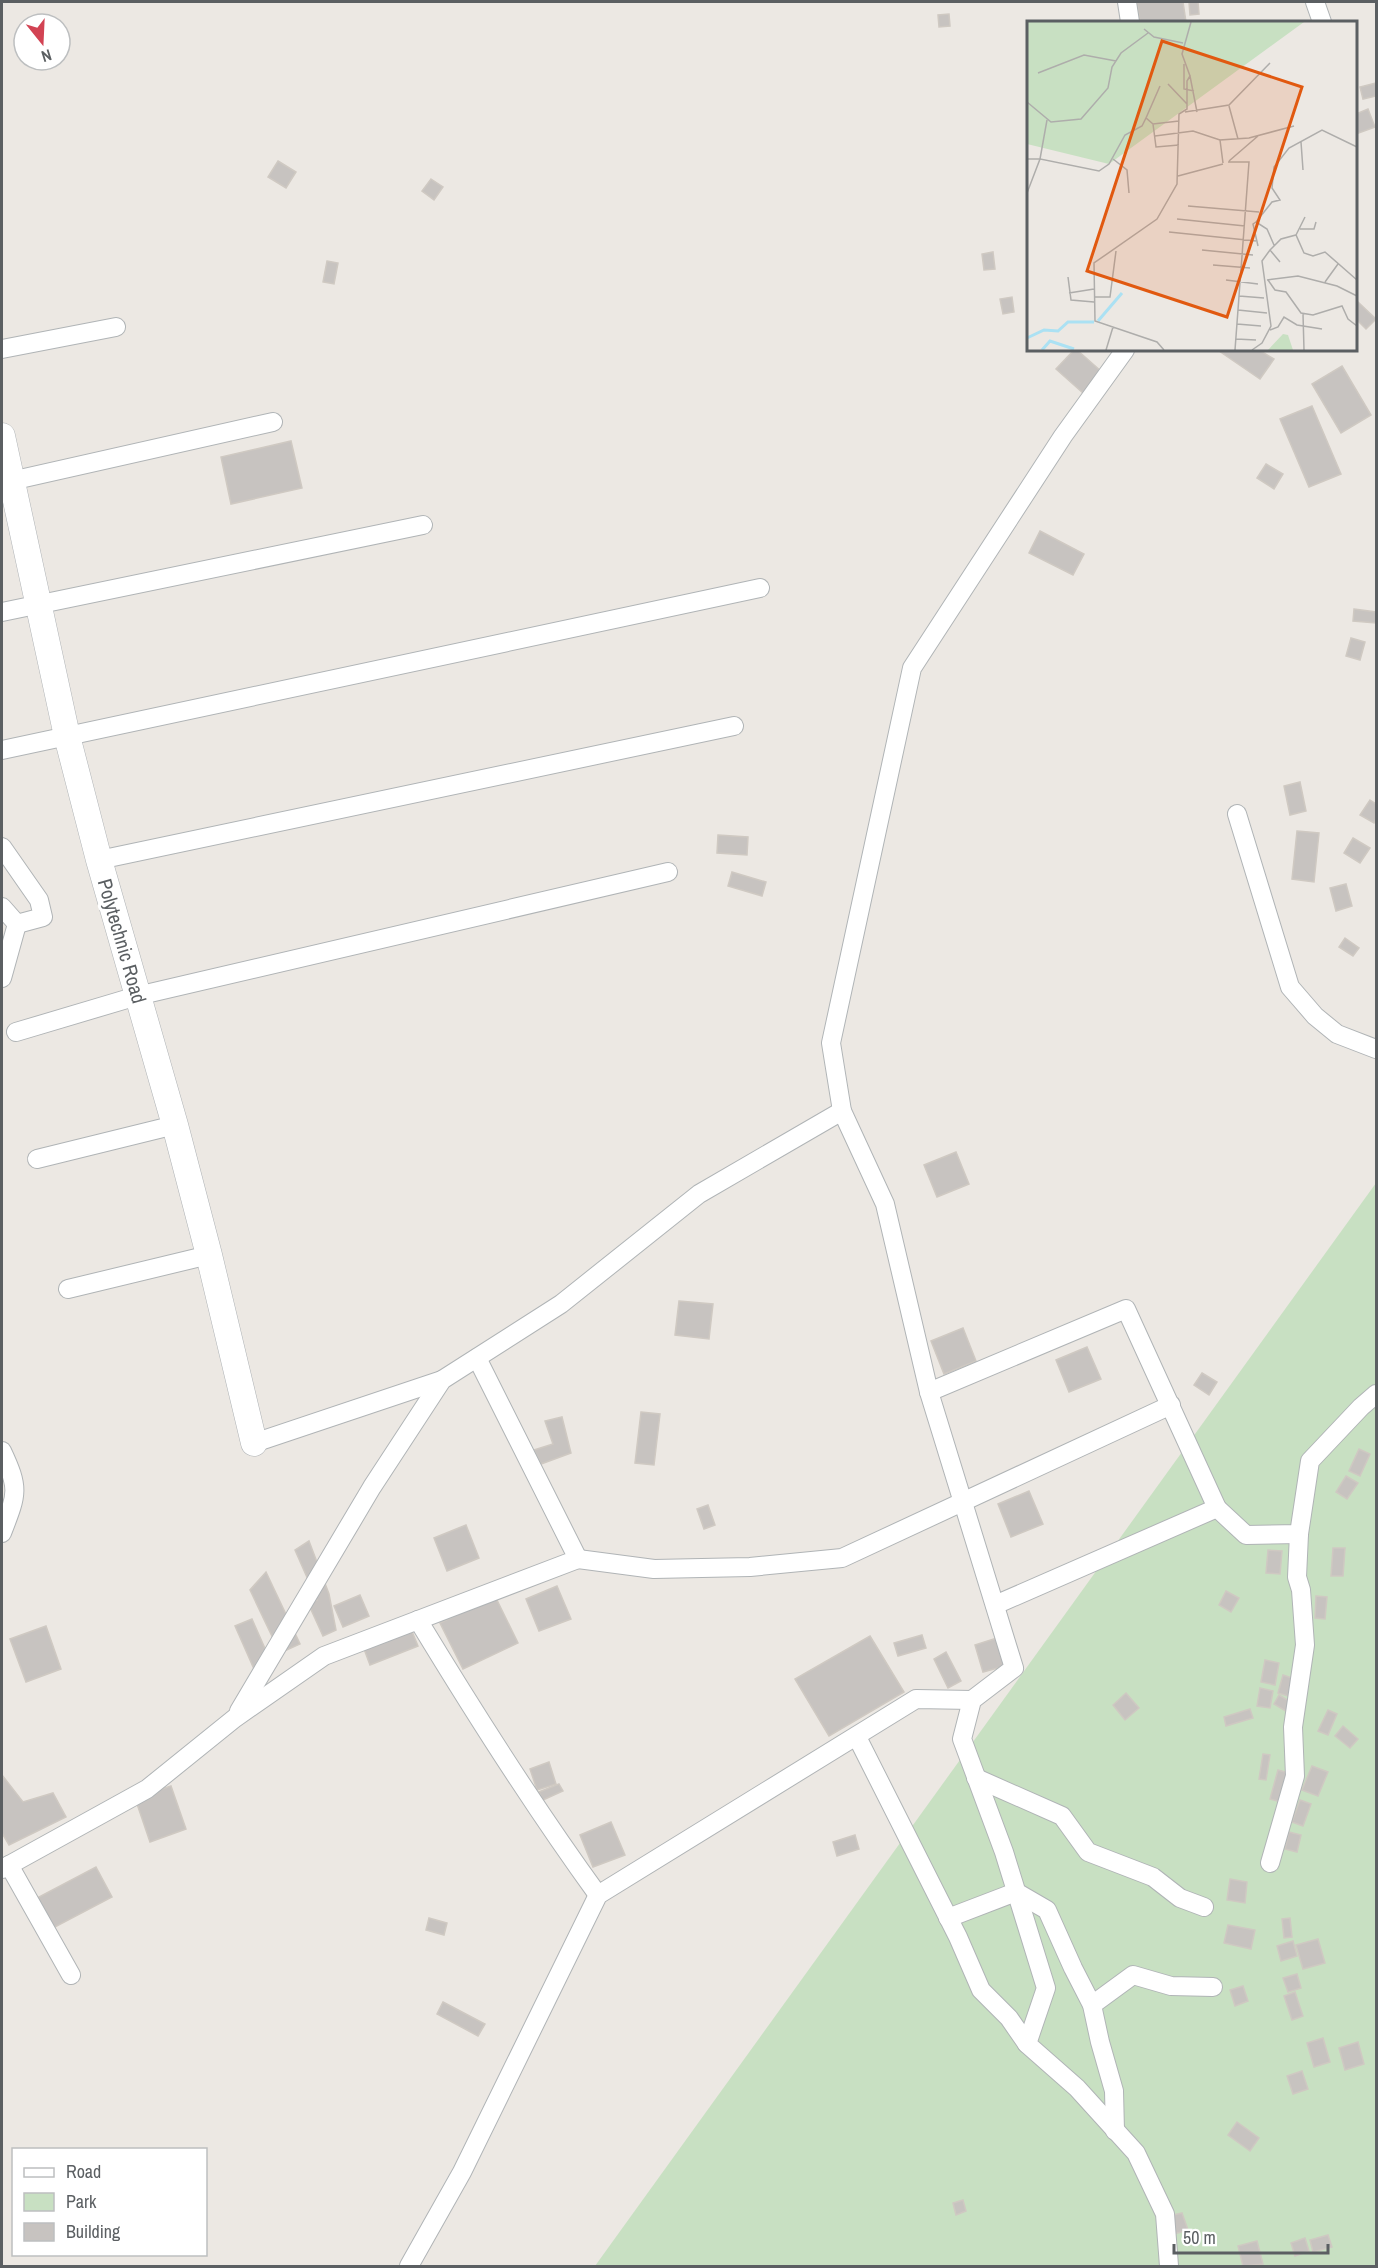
<svg xmlns="http://www.w3.org/2000/svg" width="1378" height="2268" font-family="'Archivo Narrow',sans-serif">
  <style>
    .green { fill: #c8e0c2 }
    .building { fill: #c7c3c0; stroke: #cfc9c2; stroke-width: 1.5 }
    .lines { fill: none; stroke-linecap: round; stroke-linejoin: round }
    .street-casing { stroke: #b0b4b6; stroke-width: 20 }
    .secondary-casing { stroke: #afb3b6; stroke-width: 27 }
    .street { stroke: #fff; stroke-width: 18 }
    .secondary { stroke: #fff; stroke-width: 26 }
    .labels { text-anchor: middle; stroke-width: 6; stroke-linejoin: round; paint-order: stroke }
    .street-label { font-size: 20px; fill: #5b5f62; stroke: #fff }
    .inset-river { fill: none; stroke: #abe1f3; stroke-width: 3 }
    .inset-road { fill: none; stroke: #aeadab; stroke-width: 1.5 }
    .view { fill: #e15910; fill-opacity: 0.15; stroke: #e15910; stroke-width: 3 }
    .inset-edge { fill: none; stroke: #5b5f62; stroke-width: 3 }
  </style>
  <rect width="100%" height="100%" fill="#ece8e3"/>
  <path class="green" d="M1376 1183V2266H595Z"/>
  <g class="building">
    <path d="M1137 2H1183L1186 22H1140Z"/>
    <path d="M1189 2H1198L1199 14 1190 15Z"/>
    <path d="M949 14 950 26 939 27 938 15Z"/>
    <path d="M1376 83V96L1363 99 1360 87Z"/>
    <path d="M1368 109 1375 127 1356 134V114Z"/>
    <path d="M278 161 296 172 286 188 268 177Z"/>
    <path d="M431 179 443 187 434 200 422 191Z"/>
    <path d="M993 252 995 269 984 270 982 254Z"/>
    <path d="M327 261 338 263 334 284 323 282Z"/>
    <path d="M1012 297 1014 312 1003 314 1000 299Z"/>
    <path d="M1358 302 1376 319 1366 329 1356 319V304Z"/>
    <path d="M1074 350H1077L1102 372 1083 393 1056 369Z"/>
    <path d="M1220 350H1259L1274 359 1260 379 1219 351Z"/>
    <path d="M1342 366 1371 415 1341 433 1312 384Z"/>
    <path d="M1312 406 1341 474 1309 487 1280 419Z"/>
    <path d="M291 441 302 488 231 504 221 457Z"/>
    <path d="M1266 464 1283 474 1274 489 1257 478Z"/>
    <path d="M1040 531 1084 554 1073 575 1029 553Z"/>
    <path d="M1354 609 1376 612V623L1353 621Z"/>
    <path d="M1351 638 1365 642 1360 660 1346 656Z"/>
    <path d="M1300 782 1306 811 1290 815 1284 786Z"/>
    <path d="M1370 800 1376 804V818L1374 823 1360 815Z"/>
    <path d="M1297 831 1319 833 1314 882 1292 879Z"/>
    <path d="M718 835 748 837 747 855 717 853Z"/>
    <path d="M1353 838 1370 848 1360 863 1344 853Z"/>
    <path d="M732 872 766 882 762 896 728 886Z"/>
    <path d="M1346 884 1352 906 1336 911 1330 888Z"/>
    <path d="M1345 938 1359 948 1353 956 1339 947Z"/>
    <path d="M956 1152 969 1184 937 1197 924 1165Z"/>
    <path d="M679 1301 713 1304 709 1339 675 1335Z"/>
    <path d="M963 1328 976 1361 944 1374 931 1341Z"/>
    <path d="M1087 1347 1101 1379 1069 1392 1056 1360Z"/>
    <path d="M1202 1373 1217 1382 1209 1395 1194 1385Z"/>
    <path d="M641 1412 660 1414 654 1465 635 1463Z"/>
    <path d="M562 1417 571 1453 541 1464 534 1450 553 1444 545 1421Z"/>
    <path d="M1359 1449 1370 1454 1360 1476 1349 1471Z"/>
    <path d="M1346 1476 1358 1483 1347 1499 1336 1492Z"/>
    <path d="M1029 1491 1043 1524 1011 1537 998 1504Z"/>
    <path d="M708 1505 715 1525 704 1529 697 1509Z"/>
    <path d="M466 1525 479 1558 447 1571 434 1538Z"/>
    <path d="M309 1541 329 1594 336 1630 323 1636 308 1603 317 1600 295 1550Z"/>
    <path d="M1333 1548H1345L1343 1576H1331Z"/>
    <path d="M1268 1550 1282 1551 1280 1574 1266 1573Z"/>
    <path d="M266 1572 300 1644 280 1653 250 1590Z"/>
    <path d="M557 1586 571 1619 539 1631 526 1599Z"/>
    <path d="M1226 1591 1239 1598 1231 1612 1219 1605Z"/>
    <path d="M360 1595 369 1616 343 1627 334 1606Z"/>
    <path d="M495 1596 518 1643 463 1669 440 1623Z"/>
    <path d="M1316 1596 1327 1597 1325 1619 1315 1618Z"/>
    <path d="M252 1619 271 1662 254 1669 235 1626Z"/>
    <path d="M46 1626 61 1669 26 1682 10 1639Z"/>
    <path d="M411 1629 418 1646 370 1665 364 1649Z"/>
    <path d="M922 1635 926 1648 898 1656 894 1643Z"/>
    <path d="M870 1636 904 1692 829 1736 795 1679Z"/>
    <path d="M997 1638 1005 1666 983 1672 975 1645Z"/>
    <path d="M946 1652 961 1681 948 1688 934 1659Z"/>
    <path d="M1265 1660 1279 1663 1275 1685 1261 1682Z"/>
    <path d="M1283 1675 1292 1678 1288 1696 1278 1693Z"/>
    <path d="M1260 1688 1273 1691 1270 1708 1257 1706Z"/>
    <path d="M1126 1693 1139 1708 1125 1720 1113 1705Z"/>
    <path d="M1279 1695 1294 1704 1289 1713 1274 1704Z"/>
    <path d="M1250 1709 1253 1718 1226 1726 1224 1717Z"/>
    <path d="M1328 1710 1337 1714 1328 1735 1318 1731Z"/>
    <path d="M1343 1726 1358 1739 1350 1748 1335 1736Z"/>
    <path d="M1263 1754 1270 1755 1266 1780 1259 1779Z"/>
    <path d="M549 1762 556 1784 537 1790 530 1769Z"/>
    <path d="M1312 1766 1328 1772 1318 1796 1302 1790Z"/>
    <path d="M1278 1770 1289 1773 1281 1802 1270 1799Z"/>
    <path d="M2 1775 23 1802 53 1793 66 1817 9 1845 2 1833Z"/>
    <path d="M559 1784 563 1791 543 1800 539 1792Z"/>
    <path d="M171 1786 186 1829 150 1842 135 1798Z"/>
    <path d="M1300 1800 1311 1804 1303 1826 1292 1822Z"/>
    <path d="M611 1822 625 1855 593 1867 580 1835Z"/>
    <path d="M1289 1832 1301 1835 1297 1852 1285 1849Z"/>
    <path d="M855 1835 859 1849 837 1856 833 1842Z"/>
    <path d="M96 1867 112 1897 53 1928 37 1898Z"/>
    <path d="M1230 1879 1247 1882 1245 1903 1227 1900Z"/>
    <path d="M429 1918 447 1923 444 1935 426 1930Z"/>
    <path d="M1290 1918 1292 1937 1284 1938 1282 1919Z"/>
    <path d="M1228 1925 1255 1930 1251 1949 1224 1943Z"/>
    <path d="M1318 1939 1325 1963 1303 1969 1296 1945Z"/>
    <path d="M1293 1941 1297 1956 1281 1961 1277 1946Z"/>
    <path d="M1297 1974 1301 1988 1288 1992 1283 1978Z"/>
    <path d="M1243 1986 1248 2001 1235 2006 1230 1990Z"/>
    <path d="M1295 1992 1303 2016 1292 2020 1284 1996Z"/>
    <path d="M443 2002 485 2024 478 2036 437 2014Z"/>
    <path d="M1323 2038 1330 2062 1314 2067 1307 2043Z"/>
    <path d="M1358 2042 1364 2064 1345 2070 1339 2048Z"/>
    <path d="M1302 2071 1308 2089 1293 2094 1287 2076Z"/>
    <path d="M1237 2122 1259 2138 1250 2151 1228 2135Z"/>
    <path d="M963 2200 966 2211 956 2215 953 2203Z"/>
    <path d="M1182 2213 1188 2230 1174 2234 1169 2216Z"/>
    <path d="M1328 2235 1332 2247 1313 2252 1310 2240Z"/>
    <path d="M1305 2238 1309 2251 1295 2256 1291 2243Z"/>
    <path d="M1257 2241 1263 2264 1243 2266 1238 2246Z"/>
  </g>
  <g class="lines">
    <defs>
      <g id="street">
        <path d="M1127 2 1130 22"/>
        <path d="M1315 2 1322 22"/>
        <path d="M2 349 116 327"/>
        <path d="M1125 350 1063 436 912 668 831 1043 842 1111 885 1204 929 1392 1014 1668 972 1700 962 1739 1004 1852 1046 1988 1027 2044 1077 2088 1136 2153 1165 2214 1169 2266"/>
        <path d="M2 483 273 422"/>
        <path d="M2 612 423 525"/>
        <path d="M2 750 760 588"/>
        <path d="M1237 814 1290 987 1315 1016 1337 1034 1376 1049"/>
        <path d="M2 847 39 900 43 917 17 924"/>
        <path d="M99 860 734 726"/>
        <path d="M2 907 17 924 2 978"/>
        <path d="M16 1032 137 996 668 872"/>
        <path d="M37 1159 175 1125"/>
        <path d="M68 1289 209 1255"/>
        <path d="M929 1392 1126 1309 1217 1508"/>
        <path d="M254 1443 442 1380"/>
        <path d="M2 1451C20 1489 17 1494 2 1533"/>
        <path d="M578 1559 654 1569 750 1567 842 1558 1171 1405"/>
        <path d="M995 1605 1217 1508 1246 1535 1299 1534 1310 1461 1361 1407 1376 1394"/>
        <path d="M418 1620C475 1714 534 1807 598 1895"/>
        <path d="M239 1711 372 1487 442 1380 561 1304 699 1194 842 1111"/>
        <path d="M857 1737 958 1937 981 1990 1009 2018 1027 2044"/>
        <path d="M976 1778 1062 1816 1088 1852 1153 1877 1180 1898 1204 1907"/>
        <path d="M1270 1863 1295 1776 1293 1727 1305 1645 1301 1590 1297 1577 1299 1534"/>
        <path d="M9 1865 71 1975"/>
        <path d="M2 1869 147 1789 235 1718 324 1656 578 1559 477 1358"/>
        <path d="M948 1918 1016 1892 1047 1910 1073 1968 1092 2005 1100 2042 1114 2091 1115 2131"/>
        <path d="M1092 2005 1133 1975 1171 1986 1213 1987"/>
        <path d="M409 2266 462 2172 598 1895 916 1699 972 1700"/>
      </g>
      <path id="secondary" d="M2 436 67 736 99 860 175 1125 209 1255 254 1443"/>
    </defs>
    <use href="#street" class="street-casing"/>
    <use href="#secondary" class="secondary-casing"/>
    <use href="#street" class="street"/>
    <use href="#secondary" class="secondary"/>
  </g>
  <g class="labels">
    <g class="street-label">
      <text transform="translate(122 941) rotate(74)" y="7">Polytechnic Road</text>
    </g>
  </g>
  <g transform="translate(1027 21)">
    <rect width="330" height="330" fill="#ece8e3"/>
    <path d="M0 1H277L82 143 0 123ZM256 313 261 314 266 329H241Z" fill="#c8e0c2"/>
    <path class="inset-river" d="M71 300 95 272M0 317 17 309 31 310 41 301H67M15 329 23 320 47 328"/>
    <path class="inset-road" d="M117 8 127 16 156 22M157 43V68L167 70M11 52 57 34 89 40M163 55 170 91M141 63 160 83M0 81 24 101 54 98 81 67 85 46 94 32 121 12M202 85 211 118M158 91 202 84 243 42M119 97 133 65M20 99 13 138 72 150 82 143 98 114 115 105 119 97 126 103 152 100M126 103 129 126 152 124M128 115 166 110 193 119M274 121 276 149M0 138H13L0 172M86 138 100 149 102 172M202 140 231 115M201 141H222L208 329M196 142 193 119 222 117 267 105M151 155 196 143M161 185 232 191M150 198 218 205M229 201 226 203 231 225M273 208H287L289 201M142 211 229 220M269 214 278 196M247 224 240 208 229 201 245 181 253 179 245 167 247 146 262 127 295 109 330 126M175 229 226 234M253 241 243 229 254 218 269 214 277 232 286 235 298 231 330 259M186 244 223 247M41 256 44 279 67 281M199 259 231 263M240 259 271 255 310 265 330 275M241 259 248 269 259 271 274 292 286 294 315 285 321 298 330 305M298 261 311 243M42 272 67 268M212 275 237 277M67 276H83L89 230M211 289 240 292M276 293 277 329M210 303 234 305M243 309 251 306 257 296 270 304 295 308M209 318 229 319M79 329 86 306M137 329 130 321 68 300 67 242 130 198 150 163 152 93 160 88V60L163 55 155 33 164 1M225 329 235 322 244 305 235 240 243 229"/>
    <path class="view" d="M135 20 275 66 200 296 60 250Z"/>
    <rect width="330" height="330" class="inset-edge"/>
  </g>
  <rect width="1378" height="2268" fill="none" stroke="#5b5f62" stroke-width="6"/>
  <rect x="12" y="2148" width="195" height="108" fill="#ffffff" stroke="#bdbfc0" stroke-width="1.5"/>
  <rect x="24" y="2168" width="30" height="9" fill="#ffffff" stroke="#bdbfc0" stroke-width="1.5"/>
  <text x="66" y="2178" font-size="18" fill="#5b5f62">Road</text>
  <rect x="24" y="2193" width="30" height="18" fill="#c8e0c2" stroke="#bdbfc0" stroke-width="1.5"/>
  <text x="66" y="2208" font-size="18" fill="#5b5f62">Park</text>
  <rect x="24" y="2223" width="30" height="18" fill="#c7c3c0" stroke="#bdbfc0" stroke-width="1.5"/>
  <text x="66" y="2238" font-size="18" fill="#5b5f62">Building</text>
  <g transform="translate(42 42) rotate(162)"><circle r="28" fill="#ffffff" stroke="#bdbfc0" stroke-width="1.5"/>
  <path d="M0-4.5L10 22L0 15L-10 22Z" fill="#d24353"/>
  <text y="-9" font-size="16" font-weight="bold" text-anchor="middle" fill="#5b5f62">N</text>
  </g>
  <path d="M1174 2244v9h154v-9" fill="none" stroke="#5b5f62" stroke-width="3"/>
  <text x="1183" y="2244" font-size="18" fill="#5b5f62" stroke="#ffffff" stroke-width="4.5" paint-order="stroke">50 m</text>
</svg>
